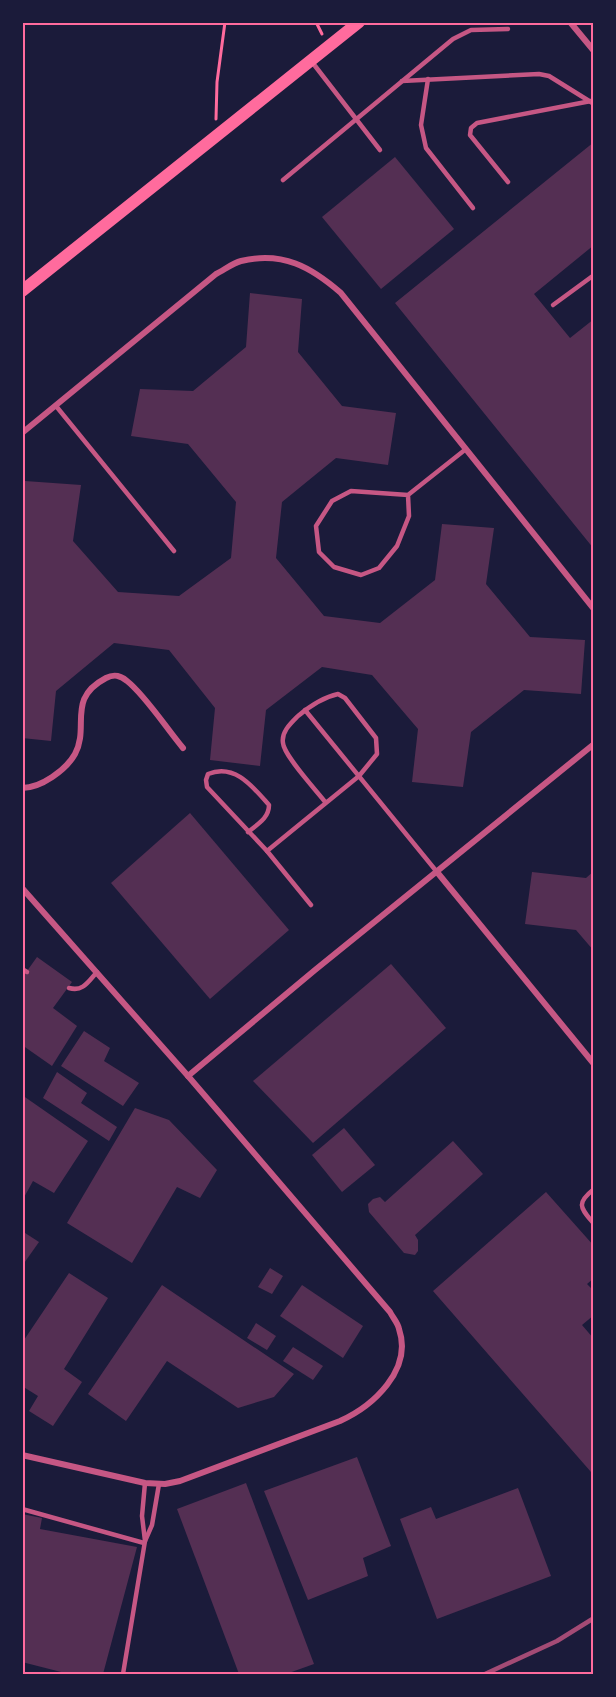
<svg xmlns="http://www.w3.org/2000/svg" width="616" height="1697" font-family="Manrope,sans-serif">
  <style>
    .building { fill: #542f53 }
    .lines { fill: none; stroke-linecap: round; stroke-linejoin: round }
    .path { stroke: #ff6b9d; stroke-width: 3 }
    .service { stroke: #c65784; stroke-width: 4.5 }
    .minor { stroke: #c65784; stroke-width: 6 }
    .secondary { stroke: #ff6b9d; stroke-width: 12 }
    .rail { stroke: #a44b75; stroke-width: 4.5 }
    .neatline { fill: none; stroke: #ff6b9d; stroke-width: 2 }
  </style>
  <rect width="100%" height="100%" fill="#1b1b3a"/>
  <g class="building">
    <path d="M594 142V245L534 294 570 338 594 319V549L395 303Z"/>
    <path d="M395 157 454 229 381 289 322 217Z"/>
    <path d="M250 293 302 299 298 352 342 406 396 413 388 465 336 458 282 502 276 558 324 616 380 623 435 580 442 524 494 528 486 584 530 637 585 640 581 694 524 690 471 732 463 787 412 782 418 729 372 675 322 667 266 710 260 766 210 760 215 708 169 650 114 643 56 691 51 741 22 738V500L25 481 81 485 73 541 118 592 179 596 231 558 236 502 188 444 131 436 140 389 193 391 246 347Z"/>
    <path d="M190 813 289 930 210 999 111 883Z"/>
    <path d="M594 871V951L576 930 525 924 532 872 586 878Z"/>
    <path d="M37 957 72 982 53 1008 77 1026 52 1066 22 1045V978Z"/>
    <path d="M391 964 446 1028 313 1143 253 1081Z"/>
    <path d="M84 1031 110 1048 104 1061 139 1083 123 1106 61 1066Z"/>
    <path d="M57 1072 87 1093 81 1103 117 1127 109 1141 43 1098Z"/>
    <path d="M22 1095 88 1141 54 1193 33 1181 22 1201Z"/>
    <path d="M135 1108 169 1120 217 1170 200 1198 177 1187 132 1263 67 1223Z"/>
    <path d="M344 1128 375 1165 342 1192 312 1155Z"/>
    <path d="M453 1141 483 1174 415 1235 418 1240V1251L415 1255 404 1253 369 1212 368 1204 373 1199 380 1197 385 1202Z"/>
    <path d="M546 1192 594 1246V1278L587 1284 594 1291V1315L582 1325 594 1339V1470L591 1472 433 1291Z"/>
    <path d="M22 1231 39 1242 22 1266Z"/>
    <path d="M270 1268 283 1276 272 1294 258 1287Z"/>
    <path d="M69 1273 108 1298 64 1369 82 1382 53 1426 29 1411 38 1396 22 1386V1343Z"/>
    <path d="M162 1285 294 1374 274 1397 238 1408 167 1361 126 1421 88 1394Z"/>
    <path d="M302 1285 363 1326 343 1358 280 1316Z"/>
    <path d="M256 1323 276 1336 267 1350 247 1338Z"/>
    <path d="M293 1347 323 1366 313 1380 283 1361Z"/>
    <path d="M357 1457 391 1546 363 1558 368 1576 308 1600 264 1491Z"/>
    <path d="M246 1483 314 1664 286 1674H239L177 1509Z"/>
    <path d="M518 1488 551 1576 437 1619 400 1519 431 1507 436 1519Z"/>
    <path d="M22 1514 42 1518 40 1529 137 1547 103 1674H69L22 1662Z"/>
  </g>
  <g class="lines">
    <g class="path">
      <path d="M316 22 322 34"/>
      <path d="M216 119 217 82 225 22"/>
    </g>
    <g class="service">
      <path d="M312 62 380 150"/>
      <path d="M428 79 421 125 426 148 473 208"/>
      <path d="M402 81 539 74 549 76 594 104"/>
      <path d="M283 180 453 39 471 30 508 29"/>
      <path d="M508 182 470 135 471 128 477 123 591 101"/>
      <path d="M553 305 594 275"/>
      <path d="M56 406 174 551"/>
      <path d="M408 495 409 516 397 546 379 568 361 575 334 567 319 552 316 526 332 501 351 491 408 495 466 449"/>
      <path d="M305 710 437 872"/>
      <path d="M248 832C258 824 269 818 269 805 253 787 235 763 208 774L206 780 207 787 267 851 311 905"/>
      <path d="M267 851 359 776 377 754 376 738 345 698 338 694C324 697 310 706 298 716 291 723 281 732 283 743 284 756 317 791 326 803"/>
      <path d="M22 969 27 972"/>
      <path d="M69 988C83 992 88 982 97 972"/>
      <path d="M594 1189C575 1204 581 1208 594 1224"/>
      <path d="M22 1509 144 1543"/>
      <path d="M145 1541 152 1525 159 1484"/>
      <path d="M123 1674 145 1541 142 1516 145 1483"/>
    </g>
    <g class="minor">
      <path d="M570 22 594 51"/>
      <path d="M22 433 216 274C224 270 233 263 241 261 283 251 311 267 341 293L594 609"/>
      <path d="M22 788C41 788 66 770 75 754 90 726 66 699 106 678 114 674 120 675 127 681 145 695 167 729 183 748"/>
      <path d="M437 872 594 1064"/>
      <path d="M22 888 188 1076 390 1312C393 1318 398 1323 399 1329 413 1370 373 1406 340 1421L180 1481 165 1484 145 1483 22 1455"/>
      <path d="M188 1076 315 970 594 744"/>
    </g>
    <path class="secondary" d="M22 291 359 22"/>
    <path class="rail" d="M485 1674 557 1641 594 1618"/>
  </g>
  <rect width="616" height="1697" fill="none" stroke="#1b1b3a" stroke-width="48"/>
  <rect x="24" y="24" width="568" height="1649" class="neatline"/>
</svg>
